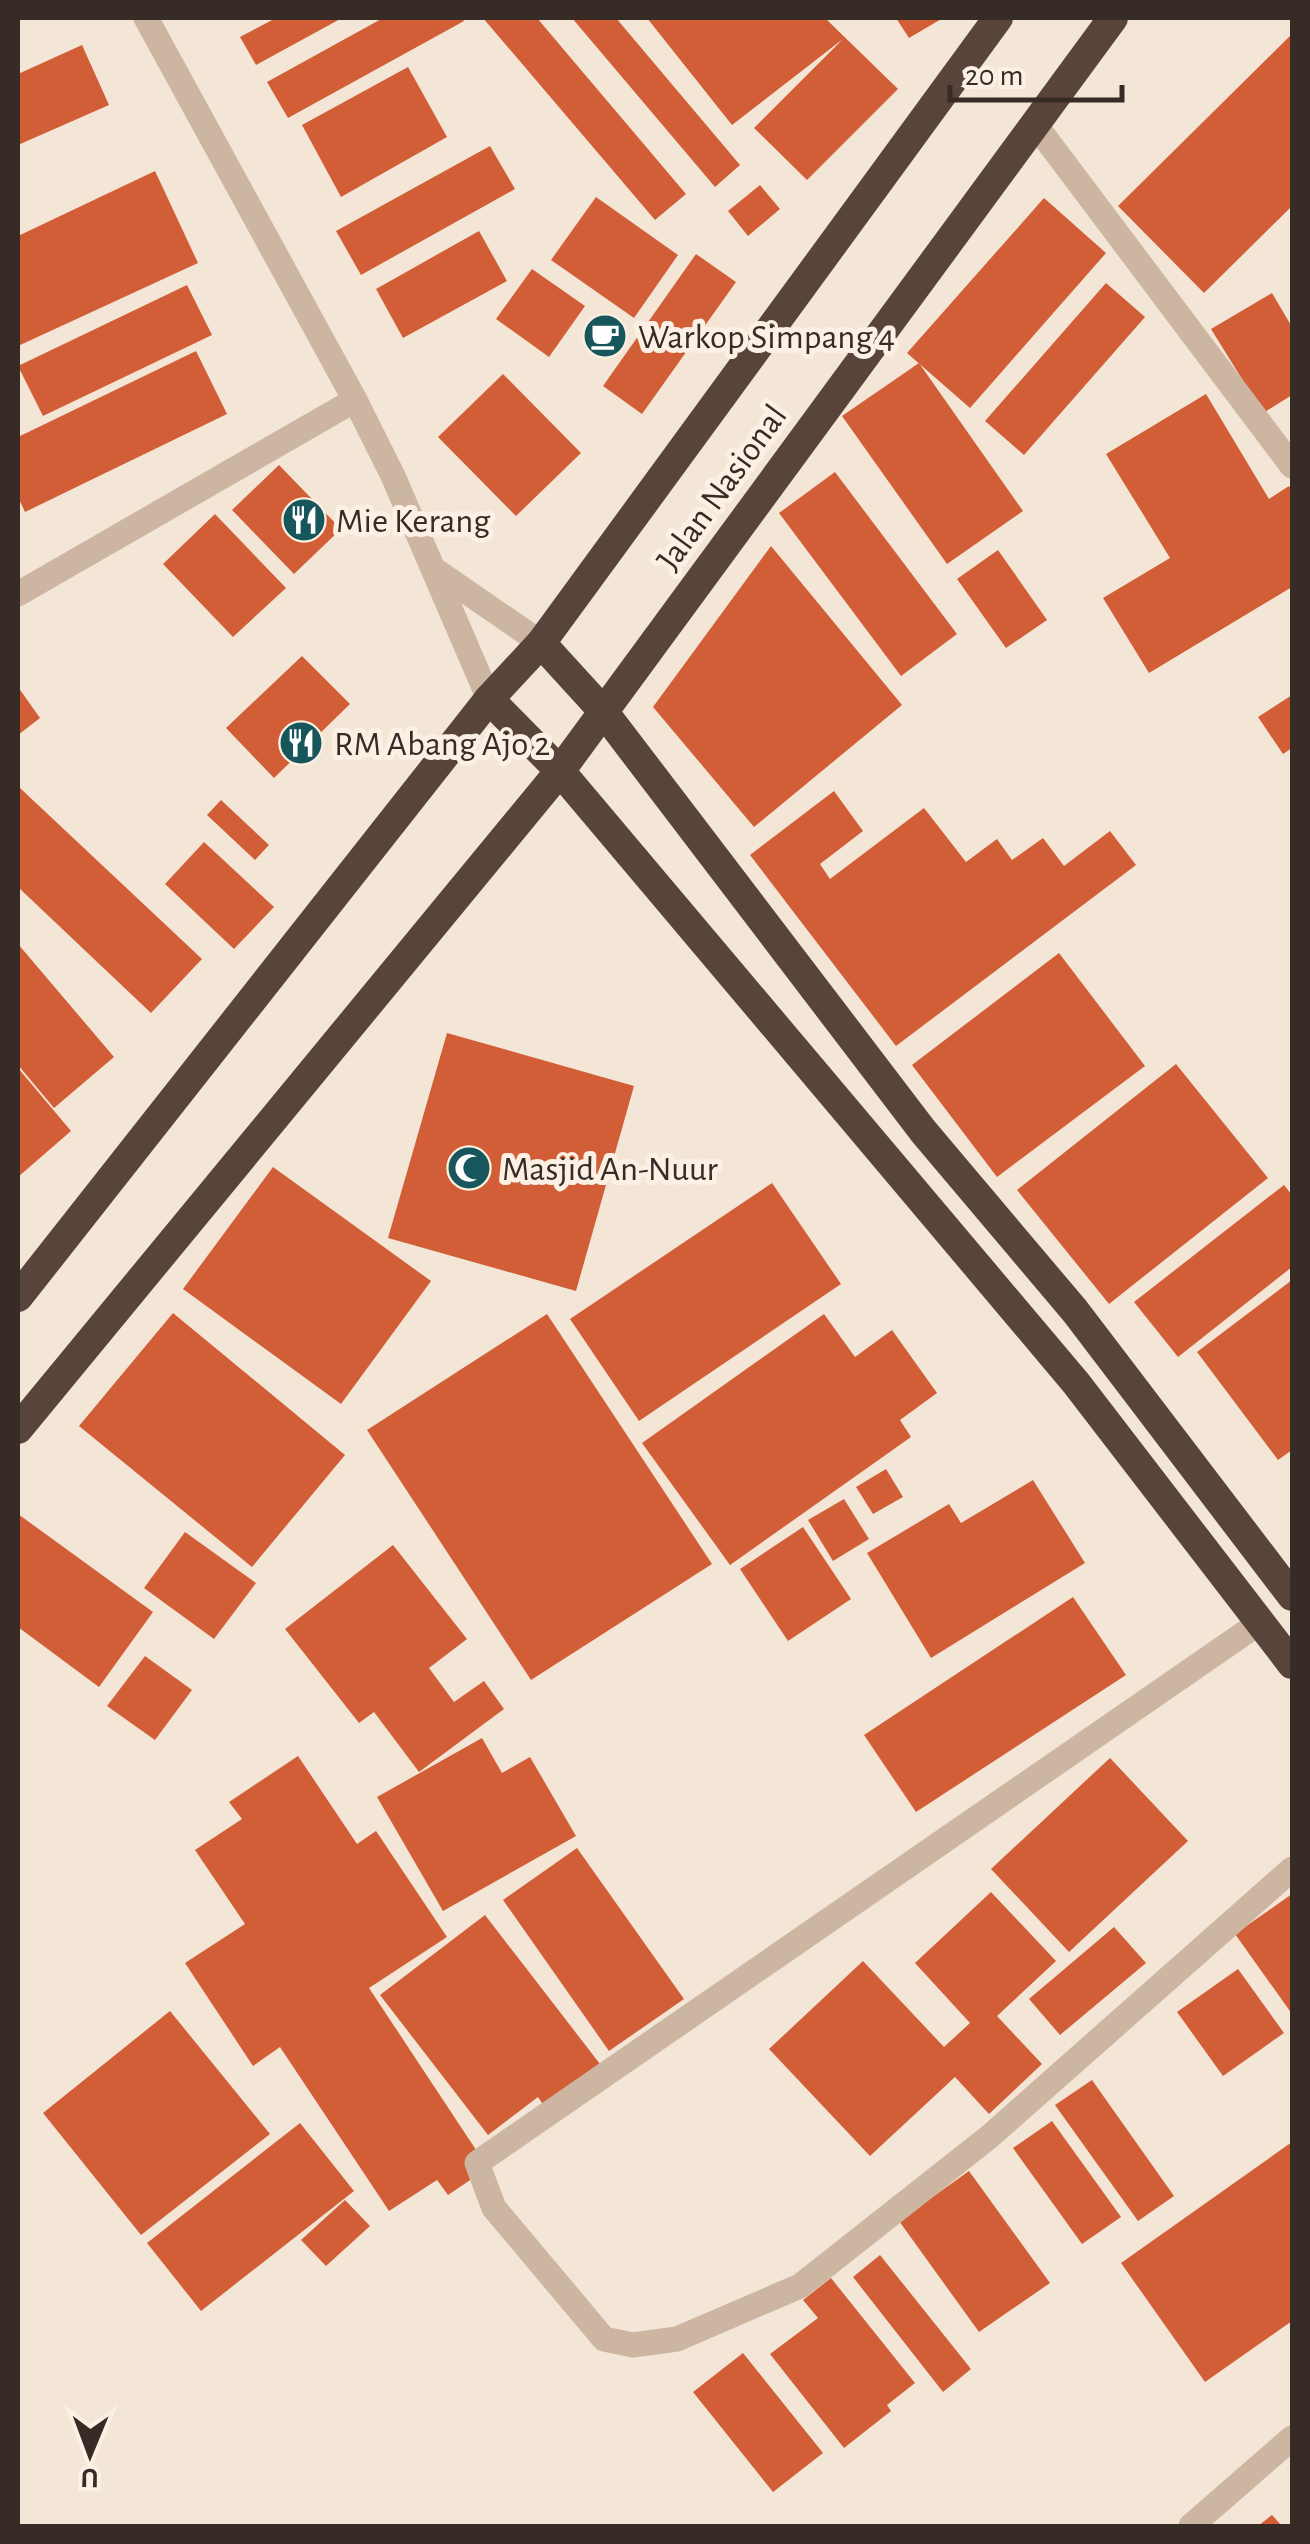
<svg xmlns="http://www.w3.org/2000/svg" width="1310" height="2544" font-family="'Alegreya Sans',sans-serif">
  <style>
    .building { fill: #d25e37 }
    .lines { fill: none; stroke-linecap: round; stroke-linejoin: round }
    .minor { stroke: #ccb6a2; stroke-width: 25 }
    .highway { stroke: #58443b; stroke-width: 30 }
    .labels { text-anchor: middle; stroke-width: 10; stroke-linejoin: round; paint-order: stroke }
    .poi-label { font-size: 35px; fill: #362b25; stroke: #fbf0e3; text-anchor: start }
    .street-label { font-size: 35px; fill: #362b25; stroke: #fbf0e3 }
  </style>
  <rect width="100%" height="100%" fill="#f3e6d7"/>
  <g class="building">
    <path d="M276 18H342L256 65 240 37Z"/>
    <path d="M383 18H462L464 21 288 118 267 82Z"/>
    <path d="M483 18H537L686 194 655 220Z"/>
    <path d="M572 18H616L740 165 715 187Z"/>
    <path d="M647 18H825L898 89 807 180 754 128 843 39 732 125Z"/>
    <path d="M896 18H943L909 38Z"/>
    <path d="M1292 34V206L1204 293 1118 206Z"/>
    <path d="M82 45 109 105 18 145V74Z"/>
    <path d="M408 67 447 137 341 197 302 125Z"/>
    <path d="M490 146 515 189 361 275 336 231Z"/>
    <path d="M155 171 198 263 18 346V236Z"/>
    <path d="M760 185 780 209 748 236 728 211Z"/>
    <path d="M596 197 678 255 634 318 551 260Z"/>
    <path d="M1044 198 1106 253 970 408 907 353Z"/>
    <path d="M479 231 507 281 403 338 376 289Z"/>
    <path d="M696 254 736 282 642 414 603 386Z"/>
    <path d="M532 269 585 306 549 357 496 319Z"/>
    <path d="M1106 283 1145 317 1024 455 985 421Z"/>
    <path d="M187 285 212 335 43 416 18 366Z"/>
    <path d="M1272 293 1292 327V395L1263 413 1211 329Z"/>
    <path d="M196 351 227 414 25 512 18 497V437Z"/>
    <path d="M919 363 1023 511 947 564 842 416Z"/>
    <path d="M503 374 581 453 516 516 438 437Z"/>
    <path d="M1206 394 1269 499 1289 486 1292 491V587L1149 673 1103 598 1170 558 1106 454Z"/>
    <path d="M279 465 341 529 294 574 232 510Z"/>
    <path d="M835 472 957 634 901 676 779 513Z"/>
    <path d="M215 514 286 588 233 637 163 564Z"/>
    <path d="M771 546 902 705 754 827 653 707Z"/>
    <path d="M998 550 1047 620 1006 648 957 579Z"/>
    <path d="M302 656 350 704 274 778 226 728Z"/>
    <path d="M18 687 40 718 18 735Z"/>
    <path d="M1292 695V748L1283 754 1258 717Z"/>
    <path d="M20 788 202 959 151 1013 18 887Z"/>
    <path d="M834 791 863 831 820 864 830 879 924 808 966 862 997 839 1012 860 1043 838 1064 866 1110 831 1136 865 896 1046 750 855Z"/>
    <path d="M221 800 269 845 255 860 207 815Z"/>
    <path d="M204 842 274 907 234 949 165 884Z"/>
    <path d="M18 944 114 1057 54 1108 18 1065Z"/>
    <path d="M1059 953 1145 1066 997 1177 912 1065Z"/>
    <path d="M447 1033 634 1086 576 1291 388 1238Z"/>
    <path d="M1176 1064 1268 1178 1109 1304 1017 1190Z"/>
    <path d="M18 1068 71 1131 18 1177Z"/>
    <path d="M273 1167 431 1281 341 1404 183 1289Z"/>
    <path d="M772 1183 841 1284 639 1421 570 1319Z"/>
    <path d="M1284 1185 1292 1195V1267L1178 1357 1134 1302Z"/>
    <path d="M1292 1280V1450L1278 1460 1197 1352Z"/>
    <path d="M173 1313 345 1455 252 1567 79 1426Z"/>
    <path d="M547 1314 712 1564 531 1680 367 1430Z"/>
    <path d="M824 1314 855 1357 892 1330 937 1393 900 1420 911 1437 730 1565 642 1443Z"/>
    <path d="M886 1469 903 1497 873 1514 856 1487Z"/>
    <path d="M1033 1480 1085 1563 931 1658 867 1553 949 1504 961 1523Z"/>
    <path d="M844 1499 869 1539 833 1561 808 1520Z"/>
    <path d="M18 1514 153 1612 99 1687 18 1627Z"/>
    <path d="M803 1527 851 1599 788 1641 740 1569Z"/>
    <path d="M185 1532 256 1583 214 1639 144 1588Z"/>
    <path d="M393 1545 467 1639 429 1668 454 1702 484 1681 504 1709 419 1772 374 1712 359 1723 285 1629Z"/>
    <path d="M1073 1597 1126 1675 916 1812 864 1735Z"/>
    <path d="M145 1656 192 1690 155 1740 107 1706Z"/>
    <path d="M482 1738 502 1773 530 1757 576 1836 443 1911 377 1797Z"/>
    <path d="M298 1756 357 1844 376 1831 447 1937 369 1988 488 2168 448 2195 437 2180 389 2211 280 2047 253 2066 185 1963 245 1924 195 1850 242 1819 229 1802Z"/>
    <path d="M1110 1758 1188 1841 1069 1952 991 1869Z"/>
    <path d="M577 1848 684 1999 609 2051 503 1900Z"/>
    <path d="M991 1892 1056 1961 997 2016 1042 2064 989 2114 955 2077 870 2156 769 2049 863 1961 944 2047 970 2023 915 1963Z"/>
    <path d="M1292 1894V2014L1235 1934Z"/>
    <path d="M485 1915 600 2064 544 2106 538 2097 488 2135 380 1995Z"/>
    <path d="M1114 1927 1146 1963 1060 2035 1029 1999Z"/>
    <path d="M1238 1969 1284 2033 1223 2076 1177 2012Z"/>
    <path d="M170 2011 270 2134 141 2235 43 2113Z"/>
    <path d="M1092 2080 1174 2196 1138 2221 1055 2105Z"/>
    <path d="M1052 2121 1121 2217 1082 2244 1013 2148Z"/>
    <path d="M300 2123 354 2191 201 2311 147 2243Z"/>
    <path d="M1292 2142V2321L1205 2382 1121 2263Z"/>
    <path d="M969 2171 1050 2283 979 2332 899 2221Z"/>
    <path d="M345 2200 370 2226 326 2266 301 2240Z"/>
    <path d="M880 2255 971 2369 943 2392 853 2277Z"/>
    <path d="M831 2278 915 2383 887 2405 891 2411 844 2448 770 2354 818 2318 803 2300Z"/>
    <path d="M743 2353 823 2453 773 2492 693 2392Z"/>
    <path d="M1272 2515 1282 2526H1258Z"/>
  </g>
  <g class="lines">
    <g class="minor">
      <path d="M146 18 355 400 393 476 489 699"/>
      <path d="M1034 123 1292 466"/>
      <path d="M435 570 541 643"/>
      <path d="M18 594 355 400"/>
      <path d="M1262 1621 477 2163 494 2208 604 2339 633 2345 677 2339 800 2286 989 2137 1292 1869"/>
      <path d="M1191 2526 1292 2438"/>
    </g>
    <g class="highway">
      <path d="M541 643 603 711 923 1131 1075 1311 1292 1596"/>
      <path d="M489 699 560 771 1076 1383 1292 1664"/>
      <path d="M18 1297 489 699 541 643 998 18"/>
      <path d="M18 1429 560 771 1113 18"/>
    </g>
  </g>
  <defs>
    <symbol id="cafe-disc" viewBox="-11 -11 22 22"><circle r="9.5" fill="#17565b" stroke="#fbf0e3"/><path d="M-5.5-4.5H6V0H3Q3 3.5 0 3.5H-2.5Q-5.5 3.5-5.5 0ZM3-3.2v2h1.7v-2ZM-6 4.5H4V6H-6Z" fill="#fff"/></symbol>
    <symbol id="restaurant-disc" viewBox="-11 -11 22 22"><circle r="9.5" fill="#17565b" stroke="#fbf0e3"/><path d="M-5-6h1v4h1v-4h1v4h1v-4h1v5L-1.5 .5V6h-2V.5L-5-1ZM5-6V6H3V1.5H1.5Q1.5-4 5-6Z" fill="#fff"/></symbol>
    <symbol id="mosque-disc" viewBox="-11 -11 22 22"><circle r="9.5" fill="#17565b" stroke="#fbf0e3"/><path d="M3.5-4.9A6 6 0 1 0 3.5 4.9A5 5 0 1 1 3.5-4.9Z" fill="#fff"/></symbol>
  </defs>
  <g fill-rule="evenodd">
    <use href="#cafe-disc" x="580" y="311" width="50" height="50"/>
    <use href="#restaurant-disc" x="279" y="495" width="50" height="50"/>
    <use href="#restaurant-disc" x="276" y="718" width="50" height="50"/>
    <use href="#mosque-disc" x="444" y="1143" width="50" height="50"/>
  </g>
  <g class="labels">
    <g class="poi-label">
      <text x="638" y="348">Warkop Simpang 4</text>
      <text x="336" y="532">Mie Kerang</text>
      <text x="334" y="755">RM Abang Ajo 2</text>
      <text x="502" y="1180">Masjid An-Nuur</text>
    </g>
    <g class="street-label">
      <text transform="translate(721 487) rotate(-54)" y="12">Jalan Nasional</text>
    </g>
  </g>
  <rect width="1310" height="2544" fill="none" stroke="#362b25" stroke-width="40"/>
  <g transform="translate(90 2454) rotate(181)" stroke="#fbf0e3" stroke-width="8" paint-order="stroke">
  <path d="M0-8L18 38L0 25L-18 38Z" fill="#362b25"/>
  <text y="-15" font-size="28" font-weight="bold" text-anchor="middle" fill="#362b25">U</text>
  </g>
  <path d="M950 85v15h172v-15" fill="none" stroke="#362b25" stroke-width="5"/>
  <text x="965" y="85" font-size="30" fill="#362b25" stroke="#fbf0e3" stroke-width="8" paint-order="stroke">20 m</text>
</svg>
